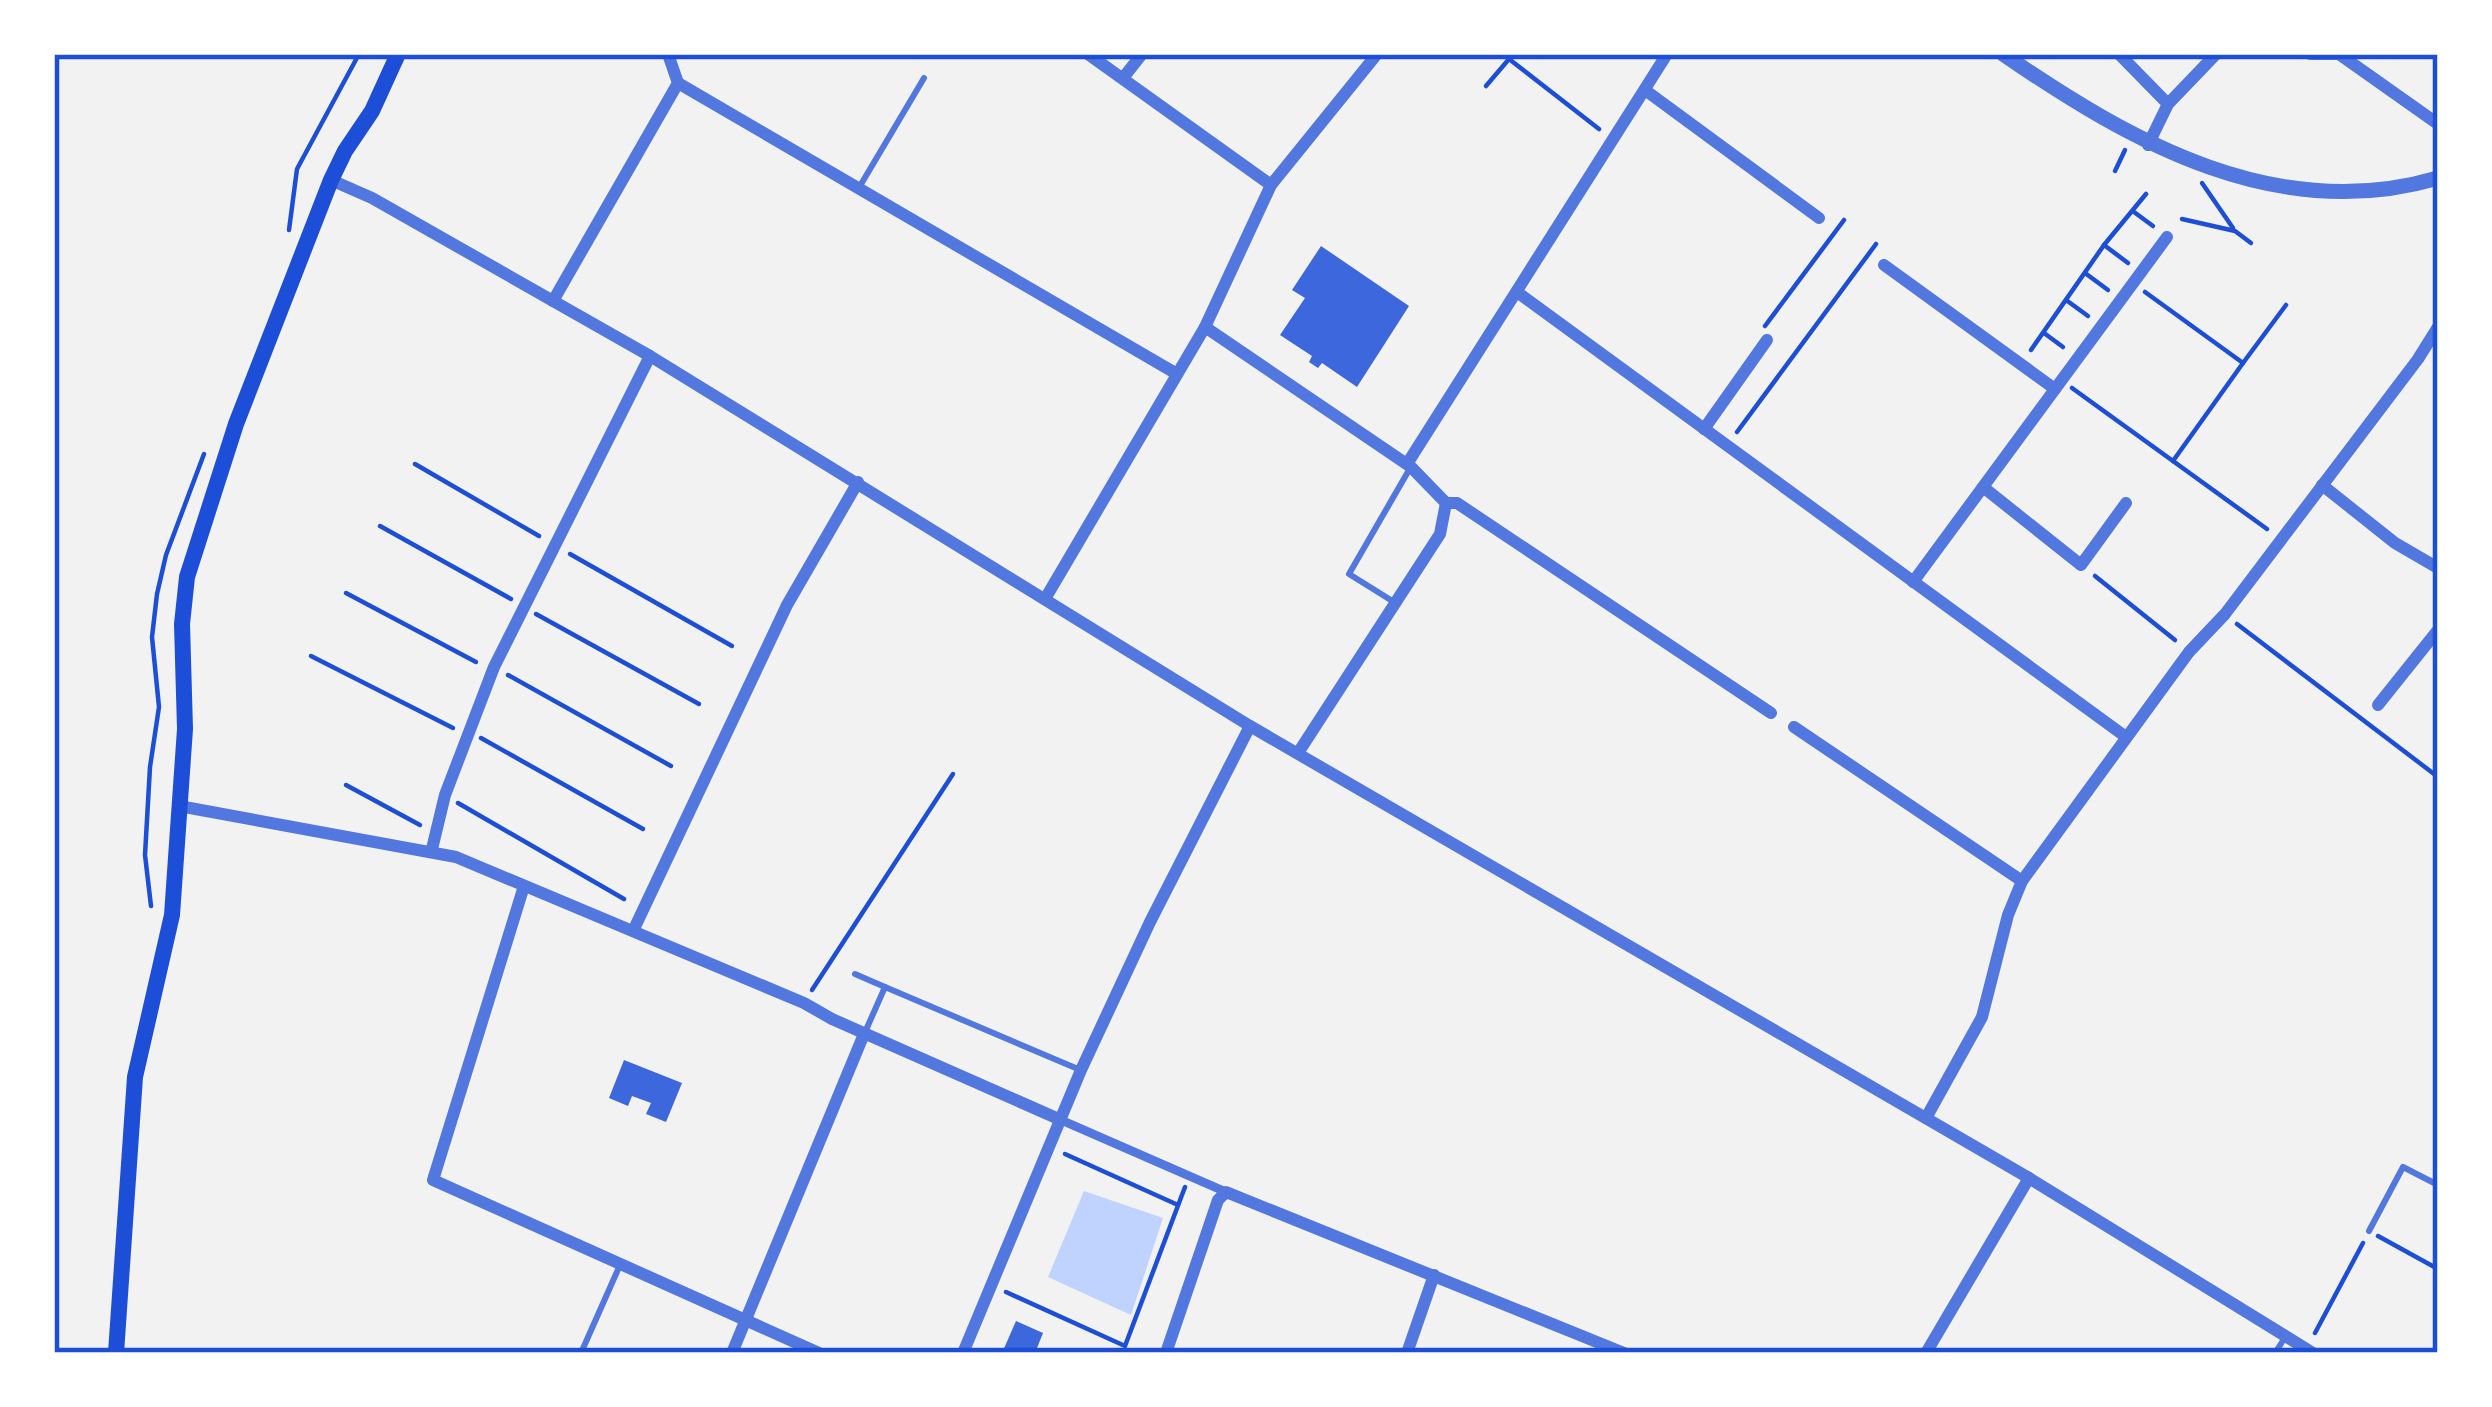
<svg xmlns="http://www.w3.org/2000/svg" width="2492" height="1407" font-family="'Varela Round',sans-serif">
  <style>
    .water { fill: #bfd3fe }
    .building { fill: #3d67dc }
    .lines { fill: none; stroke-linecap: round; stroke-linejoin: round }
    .path { stroke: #1d4ed8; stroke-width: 4.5 }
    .service { stroke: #5277de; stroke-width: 6 }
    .pedestrian { stroke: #5277de; stroke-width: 9 }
    .minor { stroke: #5277de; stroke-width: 12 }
    .tertiary { stroke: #5277de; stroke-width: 15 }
    .secondary { stroke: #1d4ed8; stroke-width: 16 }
    .neatline { fill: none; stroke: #1d4ed8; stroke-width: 4.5 }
  </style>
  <rect width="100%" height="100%" fill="#f2f2f2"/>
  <path class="water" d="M1084 1191 1163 1218 1131 1315 1048 1277Z"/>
  <g class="building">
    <path d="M1321 246 1409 306 1357 387 1322 363 1318 368 1309 362 1312 356 1280 335 1305 298 1292 290Z"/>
    <path d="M624 1060 682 1083 666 1122 646 1114 651 1103 632 1096 628 1106 609 1098Z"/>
    <path d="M1016 1321 1043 1333 1035 1353H1002Z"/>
  </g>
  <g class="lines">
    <g class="path">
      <path d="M1513 54 1509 59 1599 129"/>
      <path d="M1486 86 1509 59"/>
      <path d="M2115 171 2125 150"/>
      <path d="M2202 183 2233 228"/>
      <path d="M2134 212 2153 226"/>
      <path d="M2182 219 2235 231 2251 243"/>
      <path d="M289 230 297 169 359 54"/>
      <path d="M2104 245 2128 263"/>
      <path d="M2085 273 2108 290"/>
      <path d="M2145 292 2243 363 2286 305"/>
      <path d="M2066 300 2088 316"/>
      <path d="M1765 326 1844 220"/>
      <path d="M2044 333 2063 347"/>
      <path d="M2031 350 2104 245 2146 194"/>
      <path d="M2072 388 2267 529"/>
      <path d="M1737 432 1876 244"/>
      <path d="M2173 461 2243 363"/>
      <path d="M415 464 539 536"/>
      <path d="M380 526 511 599"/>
      <path d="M570 554 732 646"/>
      <path d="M2095 576 2175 640"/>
      <path d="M346 593 476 662"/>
      <path d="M536 614 699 704"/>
      <path d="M2237 624 2438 777"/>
      <path d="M311 656 453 728"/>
      <path d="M508 675 671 766"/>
      <path d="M481 738 643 829"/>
      <path d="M346 785 420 825"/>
      <path d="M458 803 624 899"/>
      <path d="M151 906 145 855 150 767 159 707 152 637 157 594 166 555 204 454"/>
      <path d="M812 990 953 774"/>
      <path d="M1065 1154 1178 1205"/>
      <path d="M2378 1236 2438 1269"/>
      <path d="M1006 1292 1125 1346 1185 1187"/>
      <path d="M2315 1333 2363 1243"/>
    </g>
    <g class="service">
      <path d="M860 186 924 78"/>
      <path d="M1394 602 1349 574 1409 470"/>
      <path d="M855 974 885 987"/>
      <path d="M866 1030 885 987 1078 1069"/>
      <path d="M2369 1231 2403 1167 2438 1185"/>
      <path d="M581 1353 620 1265"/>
      <path d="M2275 1353 2284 1339"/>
    </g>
    <path class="pedestrian" d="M1061 1120 1226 1192"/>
    <g class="minor">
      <path d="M1088 54 1271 185"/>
      <path d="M2119 54 2168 104"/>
      <path d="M2310 54H2337"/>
      <path d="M2339 54 2438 124"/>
      <path d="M1123 78 1142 54"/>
      <path d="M678 83 1177 374"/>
      <path d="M1645 90 1819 218"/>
      <path d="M2148 145 2168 104 2216 54"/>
      <path d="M331 180 372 198 650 356 1250 726 2029 1178 2313 1353"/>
      <path d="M1884 265 2055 389"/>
      <path d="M1517 292 2126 737"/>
      <path d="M553 301 678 83 668 54"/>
      <path d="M1205 327 1411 467 1446 503H1457L1771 713"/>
      <path d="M1704 429 1767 340"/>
      <path d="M1407 464 1667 54"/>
      <path d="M2322 485 2395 543 2438 568"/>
      <path d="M1983 487 2081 565 2126 503"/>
      <path d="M1913 582 2167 237"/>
      <path d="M1045 599 1205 327 1271 185 1377 54"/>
      <path d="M2378 705 2438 630"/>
      <path d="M1794 727 2022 881"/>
      <path d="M1298 753 1440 534 1446 503"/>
      <path d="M179 806 456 857 804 1003 832 1019 1061 1120"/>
      <path d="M432 849 445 795 494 667 650 356"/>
      <path d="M524 886 433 1180 819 1353"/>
      <path d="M634 929 787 605 858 482"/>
      <path d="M1926 1118 1982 1017 2008 915 2022 881 2189 652 2225 614 2418 359 2438 327"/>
      <path d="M732 1353 864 1034"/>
      <path d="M963 1353 1081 1070 1150 922 1250 726"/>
      <path d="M1166 1353 1218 1200 1226 1192 1624 1353"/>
      <path d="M1407 1353 1434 1275"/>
      <path d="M1926 1353 2029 1178"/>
    </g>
    <path class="tertiary" d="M2003 54C2132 143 2278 225 2438 178"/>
    <path class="secondary" d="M116 1353 135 1077 172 915 185 729 182 624 187 577 236 424 331 180 345 151 372 111 398 54"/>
  </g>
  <rect width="2492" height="1407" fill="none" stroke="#ffffff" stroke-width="114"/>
  <rect x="57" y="57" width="2378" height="1293" class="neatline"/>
</svg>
